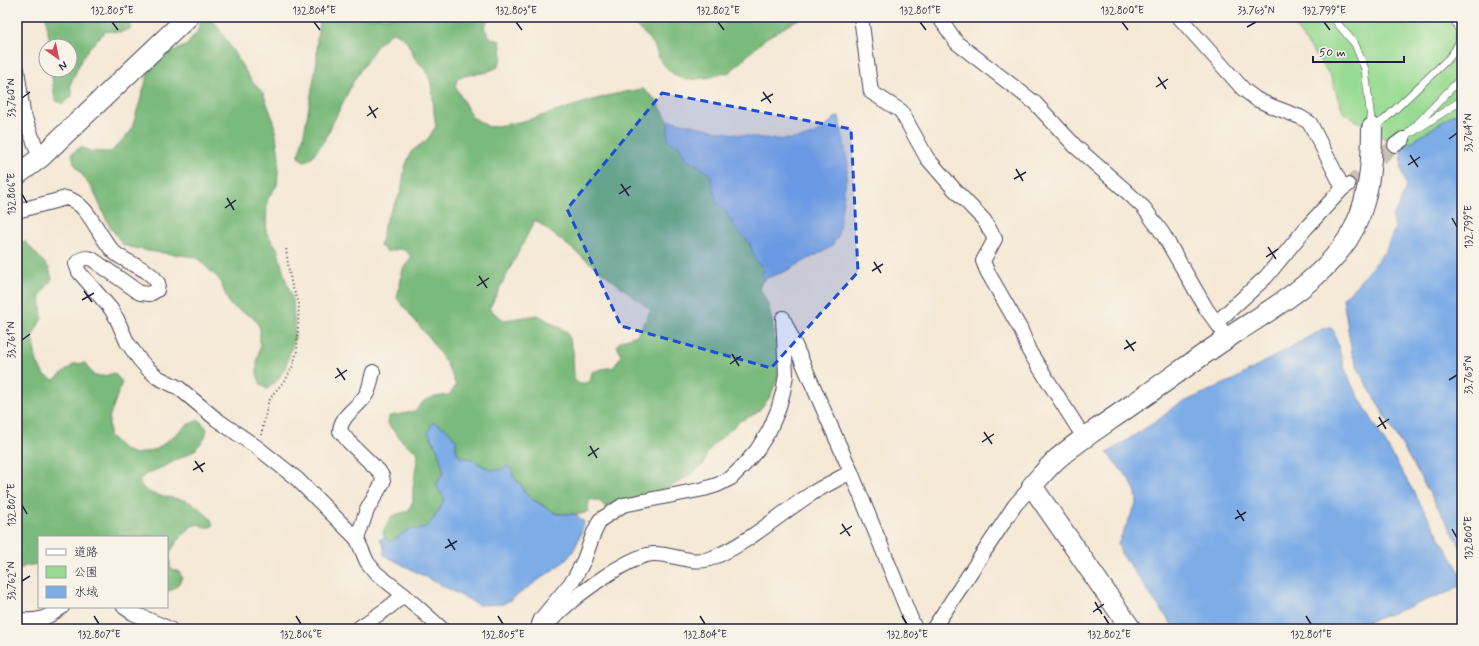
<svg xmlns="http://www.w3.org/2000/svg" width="1479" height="646" font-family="Mynerve,'Klee One',sans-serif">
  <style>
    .green { fill: #98da91; stroke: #5d7e66 }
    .forest { fill: #7aba7b; stroke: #4e6e5b; fill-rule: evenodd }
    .water { fill: #7dace7; stroke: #506791 }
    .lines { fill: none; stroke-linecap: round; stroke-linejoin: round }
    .street-tunnel { stroke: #cbc0b6; stroke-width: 14; stroke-dasharray: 14 7; stroke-linecap: butt }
    .lane-casing { stroke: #424052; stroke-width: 8 }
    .street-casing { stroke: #424052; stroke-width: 16 }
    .secondary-casing { stroke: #424052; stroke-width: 22 }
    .path { stroke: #424052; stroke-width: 2; stroke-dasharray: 1 3; stroke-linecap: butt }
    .lane { stroke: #fff; stroke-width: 7 }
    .street { stroke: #fff; stroke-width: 14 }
    .secondary { stroke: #fff; stroke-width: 20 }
    .marked { fill: #1d4ed8; fill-opacity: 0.2; stroke: #1d4ed8; stroke-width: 3; stroke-dasharray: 8 5; stroke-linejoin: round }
    .ticks { fill: none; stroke: #22223b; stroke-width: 1.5 }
    .neatline { fill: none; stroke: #22223b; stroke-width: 1.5 }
    .ticks-label { font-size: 10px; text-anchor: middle; fill: #22223b }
  </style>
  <rect width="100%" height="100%" fill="#f7f3e8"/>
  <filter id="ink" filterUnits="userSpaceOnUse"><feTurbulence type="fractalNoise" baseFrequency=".025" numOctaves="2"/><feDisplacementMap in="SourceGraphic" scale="8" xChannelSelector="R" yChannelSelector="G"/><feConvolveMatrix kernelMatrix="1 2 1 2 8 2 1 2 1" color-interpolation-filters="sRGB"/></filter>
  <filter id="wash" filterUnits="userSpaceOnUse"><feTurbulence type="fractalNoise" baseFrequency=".012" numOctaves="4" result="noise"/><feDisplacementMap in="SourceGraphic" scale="16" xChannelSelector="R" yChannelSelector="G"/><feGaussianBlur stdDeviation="0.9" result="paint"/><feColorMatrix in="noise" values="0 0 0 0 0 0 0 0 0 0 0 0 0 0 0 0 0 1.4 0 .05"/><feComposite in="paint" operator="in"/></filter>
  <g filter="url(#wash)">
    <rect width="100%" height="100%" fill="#f5e8d5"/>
    <path class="green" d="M1288 17H1462V116L1454 114 1401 149 1343 112 1330 75Z"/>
    <g class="forest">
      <path d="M46 17H130V29L121 32 106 31 89 48 80 63 70 85 72 96 63 104 55 100 51 70H70V46H50Z"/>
      <path d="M206 17 216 24 251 80 263 93 274 122 279 157 277 185 267 200 266 232 277 248 284 274 293 301 295 337 285 368 277 381 267 389 261 385 257 374V362L260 346V328L254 318 230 305 219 279 196 257 148 251 123 245 108 223 94 192 74 163 72 153 81 147 90 151 111 152 131 131 149 71 168 53 186 46 197 32 200 22Z"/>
      <path d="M321 17H489L484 28 491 38 500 41 502 57 498 67 487 72 458 77 455 86 472 117 489 127C542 122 590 95 643 89L655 99 668 120V140L680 147 685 159 698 165 710 175 717 203 726 212 736 229 749 242 756 262 761 265 764 270 761 276 764 279 759 287 768 304 772 321 778 361V377L770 397 757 413 740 421 713 445 706 455 704 464 687 477 657 494 605 507C601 501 596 499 589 500L588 511 582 514H557L547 509 542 504 533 500 524 492 521 485 513 476 512 470 492 471 471 459 460 457 456 450V440L447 429 428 432 437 448 444 472 436 485 444 498 442 505 436 513 430 525 420 530 400 535 397 539 390 541 385 538 383 532 392 516 408 511 413 501V487L418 453 402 441 388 424 389 416 402 414 415 411 424 401 434 397 449 395 456 386C445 352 419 327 397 298L403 269 411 257C404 246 398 249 388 252L380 246 385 222 401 192 405 167 411 152 428 139 436 126C432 109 435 86 426 71 423 66 417 62 414 57 408 44 407 37 393 32L378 44 354 80 324 141 310 159 304 161 298 157 304 134 317 61V39ZM535 220 651 310 637 335 622 340 617 345 621 356 614 367 602 369 592 372 590 382 579 384 574 379 573 350 567 332 538 315 504 320 489 309Z"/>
      <path d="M624 17H802L766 38 730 72 707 78 686 80 672 73 661 62 654 45 640 29Z"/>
      <path d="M17 242H26L49 268 52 279 40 296 42 318 32 337 37 362 44 375 54 380 74 364 85 363 94 376H104L114 373 122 382 109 418V435L124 450 136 454 157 449 187 425 199 420 207 429 205 438 194 451 163 467 146 474 139 481C146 500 174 495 189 502 197 505 205 514 211 519L213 526 205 528 199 524 192 526 179 539 170 552V568L179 572 182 577C180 583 174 591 167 591V537H39V564L25 566 18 571 17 582Z"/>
    </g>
    <g class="water">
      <path d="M1454 114 1462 116V549L1360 373 1352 353 1343 298 1356 286 1386 250 1395 228 1392 215 1399 207 1406 186 1402 169 1401 149Z"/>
      <path d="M839 116 848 165 838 236 831 247 784 272 764 279 761 276 764 270 761 265 756 262 749 242 736 229 726 212 717 203 710 175 698 165 685 159 680 147 668 140V120C703 127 780 148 812 135 816 133 822 130 825 127 832 122 831 119 839 116Z"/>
      <path d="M1324 328H1331L1334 332 1344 367 1353 387 1458 569 1461 578 1459 586 1449 592 1349 629H1175L1121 553 1118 543 1137 502 1136 492 1129 479 1107 453 1157 421 1175 406 1235 379Z"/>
      <path d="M433 422 447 429 456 440V450L460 457C464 458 469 458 473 460 486 468 494 475 508 466L512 470 513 476 521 485 524 492 533 500 557 514H575L584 522C580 537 576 550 565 561L512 599 503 604 479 605 384 555V547L380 539 385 538 390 541C399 539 402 531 411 529 414 528 417 530 420 529 431 527 442 507 444 498L436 485 444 472 437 448 428 432Z"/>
    </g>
  </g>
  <g filter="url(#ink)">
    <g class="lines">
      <path class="street-tunnel" d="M1348 185 1395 145"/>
      <defs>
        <g id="lane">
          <path d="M1332 17 1355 44 1365 69 1372 128 1384 120 1449 58C1462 42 1463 35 1453 17"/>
          <path d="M1413 132 1462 100"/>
          <path d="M1403 139 1462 77"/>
        </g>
        <g id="street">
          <path d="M861 17 871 92 901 111 927 158 954 189 984 220 995 239 983 261 987 271 1021 330 1029 351 1085 439"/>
          <path d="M939 17 957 43 1035 103 1076 147 1125 190 1144 208 1163 234 1207 310 1228 338"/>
          <path d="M1179 17 1243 89 1256 99 1271 106 1300 117 1310 123 1343 188"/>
          <path d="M17 69 23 113 40 158"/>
          <path d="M1395 145 1403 139"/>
          <path d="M17 211 66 198C90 203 98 238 115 253 128 264 149 268 158 283L157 290 150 294 140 293 92 259C85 257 81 258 76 264L79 272 111 309 117 319 127 342 139 359 147 368 157 377 179 388 216 419 258 448 297 479 357 539 367 562 376 573 404 595 442 629"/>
          <path d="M1217 322 1266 277 1306 228 1343 188 1348 185"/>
          <path d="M357 539 367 510 383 482 382 476 379 471 349 442 340 431C341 414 359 408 367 393 370 387 371 379 373 372"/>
          <path d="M124 607 133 613 170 629"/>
          <path d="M17 620C38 621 45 620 62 607"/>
          <path d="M549 624C562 604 629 555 653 554 672 553 693 566 712 558 749 543 778 515 811 494 824 486 838 479 851 472"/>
          <path d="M357 629 388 608 404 595"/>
          <path d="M543 629 541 628 539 624 541 619 574 579 584 560 593 535 600 520 623 505 704 489 717 485 731 478 744 465 757 450 769 431 778 410 783 392 786 375 783 318 851 472 915 629"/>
          <path d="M933 629 1015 505 1032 486"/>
        </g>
        <g id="secondary">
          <path d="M17 175 40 158 62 137 188 17"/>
          <path d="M1131 629 1032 486C1040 477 1048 467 1057 459 1080 439 1108 422 1133 404 1167 381 1200 356 1235 333 1275 307 1321 280 1348 239 1369 206 1372 166 1372 128"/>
        </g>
      </defs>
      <use href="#lane" class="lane-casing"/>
      <use href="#street" class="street-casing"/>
      <use href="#secondary" class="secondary-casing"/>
      <path class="path" d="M261 435 268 403 273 394 286 379 292 368 297 352 299 303 292 286 289 272 286 248"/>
      <use href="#lane" class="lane"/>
      <use href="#street" class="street"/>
      <use href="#secondary" class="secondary"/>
    </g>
  </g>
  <path class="marked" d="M662 93 851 129 858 272 771 368 621 326 567 209Z"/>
  <path class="ticks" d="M112 22 118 30M314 22 320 30M516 22 522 30M718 22 724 30M920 22 926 30M1122 22 1128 30M1324 22 1330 30M1247 27 1256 22M1158 77 1166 89M1156 87 1168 79M763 92 771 103M22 98 30 92M761 101 773 94M369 106 376 118M367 116 378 108M1449 139 1457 133M1410 155 1418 167M1408 165 1420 157M1016 169 1023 181M1014 179 1026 172M621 184 629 196M22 194 27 203M619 194 631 186M227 198 234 210M225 208 236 200M1452 218 1457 227M1268 247 1276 259M1266 257 1278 249M874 262 881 273M872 271 883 264M479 276 487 288M477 286 489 278M84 291 92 302M82 300 94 293M22 340 30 334M1126 340 1134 351M1124 349 1136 342M732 354 739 366M730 364 741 356M337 368 345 380M335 378 347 370M1449 380 1457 375M1379 417 1386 429M1377 427 1389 419M984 432 992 444M982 442 994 434M590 446 597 458M588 456 599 448M195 461 203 472M193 470 205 463M22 505 27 514M1237 510 1244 521M1235 519 1246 512M842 524 850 536M1452 529 1457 538M840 534 852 526M448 539 455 550M445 548 457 541M22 581 30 576M1095 602 1102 614M1093 612 1104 604M94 616 99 624M296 616 301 624M498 616 503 624M700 616 705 624M902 616 907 624M1104 616 1109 624M1306 616 1311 624"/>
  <rect width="1479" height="646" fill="none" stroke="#f7f3e8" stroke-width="44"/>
  <rect x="38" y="536" width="130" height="72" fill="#f7f3e8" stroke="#a29fa3"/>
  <rect x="46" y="549" width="20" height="6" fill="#ffffff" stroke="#a29fa3"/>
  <text x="74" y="556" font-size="12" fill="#22223b">道路</text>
  <rect x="46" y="566" width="20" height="12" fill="#98da91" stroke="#a29fa3"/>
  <text x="74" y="576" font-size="12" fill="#22223b">公園</text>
  <rect x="46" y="586" width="20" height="12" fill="#7dace7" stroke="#a29fa3"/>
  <text x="74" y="596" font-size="12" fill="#22223b">水域</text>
  <g transform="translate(58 58) rotate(147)"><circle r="19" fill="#f7f3e8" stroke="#a29fa3"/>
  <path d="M0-3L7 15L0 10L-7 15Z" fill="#d1495b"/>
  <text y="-6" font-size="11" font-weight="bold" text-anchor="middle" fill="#22223b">N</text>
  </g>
  <path d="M1313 56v6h91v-6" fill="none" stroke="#22223b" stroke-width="2"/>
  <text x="1319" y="56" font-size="12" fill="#22223b" stroke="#f7f3e8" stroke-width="3" paint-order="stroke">50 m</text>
  <rect x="22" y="22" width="1435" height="602" class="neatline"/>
  <g class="ticks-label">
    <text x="112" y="14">132.805°E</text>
    <text x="314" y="14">132.804°E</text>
    <text x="516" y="14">132.803°E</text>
    <text x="718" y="14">132.802°E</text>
    <text x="920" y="14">132.801°E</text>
    <text x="1122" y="14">132.800°E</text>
    <text x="1256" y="14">33.763°N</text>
    <text x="1324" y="14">132.799°E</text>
    <text transform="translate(11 98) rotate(-90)" y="4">33.760°N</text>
    <text transform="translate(1468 133) rotate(-90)" y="4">33.764°N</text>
    <text transform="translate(11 194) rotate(-90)" y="4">132.806°E</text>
    <text transform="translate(1468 227) rotate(-90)" y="4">132.799°E</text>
    <text transform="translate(11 340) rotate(-90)" y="4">33.761°N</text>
    <text transform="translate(1468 375) rotate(-90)" y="4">33.765°N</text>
    <text transform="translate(11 505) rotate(-90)" y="4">132.807°E</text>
    <text transform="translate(1468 538) rotate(-90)" y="4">132.800°E</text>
    <text transform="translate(11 581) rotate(-90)" y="4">33.762°N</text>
    <text x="99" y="638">132.807°E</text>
    <text x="301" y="638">132.806°E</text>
    <text x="503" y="638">132.805°E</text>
    <text x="705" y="638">132.804°E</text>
    <text x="907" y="638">132.803°E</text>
    <text x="1109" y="638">132.802°E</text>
    <text x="1311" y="638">132.801°E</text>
  </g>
</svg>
